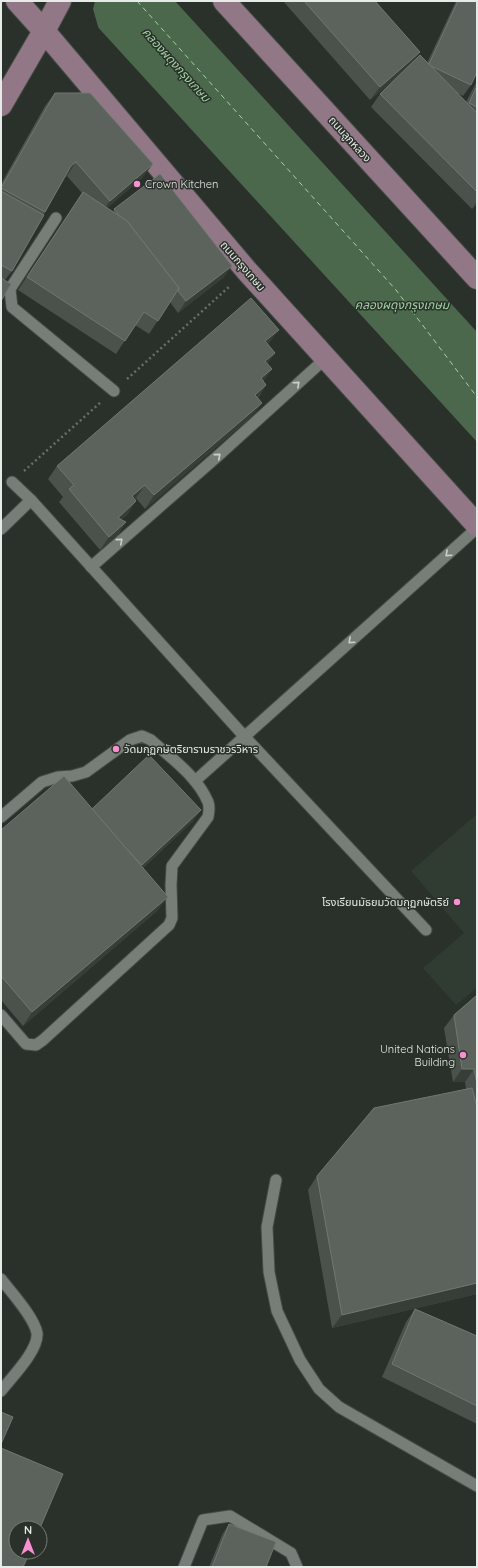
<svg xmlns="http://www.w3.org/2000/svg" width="478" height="1568" font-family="Quicksand,'Noto Sans Thai',sans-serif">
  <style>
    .built { fill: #303b31 }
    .water { fill: #4b684d }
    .pier { fill: #2a302a }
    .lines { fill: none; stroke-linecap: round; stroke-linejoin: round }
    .ferry { stroke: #a0d4a3; stroke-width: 1; stroke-dasharray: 5 4; stroke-linecap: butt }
    .lane-casing { stroke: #454b46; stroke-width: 13 }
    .secondary-casing { stroke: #454b46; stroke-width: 24 }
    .path { stroke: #696e69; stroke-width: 2.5; stroke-dasharray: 2 3; stroke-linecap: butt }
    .lane { stroke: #777e77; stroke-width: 11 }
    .secondary { stroke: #927787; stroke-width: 22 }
    .wall { fill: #4b524c }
    .shaded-wall { fill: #373d37 }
    .building { fill: #5c625c; stroke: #717872 }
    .oneway { stroke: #cbd0cb }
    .poi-dot { fill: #f690d0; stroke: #2a302a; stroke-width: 1.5 }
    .labels { text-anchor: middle; stroke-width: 3; stroke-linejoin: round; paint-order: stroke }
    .street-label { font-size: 11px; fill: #e7ebe7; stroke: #2a302a }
    .poi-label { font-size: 11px; fill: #e7ebe7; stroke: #2a302a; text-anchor: start }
    .water-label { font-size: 12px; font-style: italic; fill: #a0d4a3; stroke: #2a302a }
  </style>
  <rect width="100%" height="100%" fill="#2a302a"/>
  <path class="built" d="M477 814V988L456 1005 423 968 464 933 411 871Z"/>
  <path class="water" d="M74 1H175L477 332V442Z"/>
  <path class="pier" d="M72 1H95L93 9 99 30Z"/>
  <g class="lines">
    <path class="ferry" d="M137 1 396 290 477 397"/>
    <defs>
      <g id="lane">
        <path d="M56 218 10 289 12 307 114 391"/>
        <path d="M12 482 31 500 244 736 426 930"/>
        <path d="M1 529 31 500"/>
        <path d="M91 567 220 454 326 358"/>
        <path d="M195 781 477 528"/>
        <path d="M1 817 42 782 58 777 72 776 86 772 130 740 142 736 151 740C171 758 197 776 208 802 210 807 209 812 208 817L172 866 171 885 172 918 169 925 43 1040 36 1045 26 1044 1 1015"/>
        <path d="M276 1180 267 1227 269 1272 277 1311 300 1360 319 1389 339 1407 477 1486"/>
        <path d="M1 1279C11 1292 34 1317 37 1333 39 1350 11 1378 1 1391"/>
        <path d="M184 1567 203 1520 230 1516 291 1553 297 1567"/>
      </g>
      <g id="secondary">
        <path d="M17 1 44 31 247 271 477 525"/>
        <path d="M224 1 477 278"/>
        <path d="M1 105 44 31 60 1"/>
      </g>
    </defs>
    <use href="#lane" class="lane-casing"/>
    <use href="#secondary" class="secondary-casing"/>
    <g class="path">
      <path d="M127 379 230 286"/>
      <path d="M24 471 101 402"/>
    </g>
    <use href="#lane" class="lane"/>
    <use href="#secondary" class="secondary"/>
  </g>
  <g class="wall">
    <path d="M283 1H375L420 52 413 61 427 63 456 1H477L471 85 463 96 457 93 466 102 477 81V204L472 209 371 107 380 94 398 76 370 100Z"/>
    <path d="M55 93 143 177 107 208 113 212 114 209 224 277 178 313 170 302 149 334 135 325 116 354 18 290 82 193 67 176 65 177 12 271 5 280 1 301V184L45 106Z"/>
    <path d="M269 343 268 344 275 353 267 364 272 369 263 381 266 385 258 398 262 403 252 416 145 509 136 498 135 499 136 501 127 515 121 520 126 522 117 536 100 550 59 502 63 497 48 479 57 466Z"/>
    <path d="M92 809 193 821 143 868 158 910 23 1026 1 1000V830Z"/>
    <path d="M477 995V1294L332 1328 308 1190 317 1176 466 1089 465 1082H453L444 1028 454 1015Z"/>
    <path d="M415 1309 477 1336V1424L382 1377 406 1322Z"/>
    <path d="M229 1524 266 1567H209L222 1535Z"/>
  </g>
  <g class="shaded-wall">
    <path d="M420 52 410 66 370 100 380 87Z"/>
    <path d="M76 162 67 176 61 180 71 166Z"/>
    <path d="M153 164 143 177 100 214 110 201Z"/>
    <path d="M477 201V204L472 209Z"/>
    <path d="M232 266 224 277 178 313 186 301Z"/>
    <path d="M279 330 269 343 256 355 265 341Z"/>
    <path d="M275 353 266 366 265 361Z"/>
    <path d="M272 369 262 382 261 378Z"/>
    <path d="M266 385 257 398 255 395Z"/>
    <path d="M262 403 252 416 145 509 154 495Z"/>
    <path d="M145 485 136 498 123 510 132 496Z"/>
    <path d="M136 501 127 515 108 531 118 518Z"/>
    <path d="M126 522 117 536 100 550 109 537Z"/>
    <path d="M201 810 193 821 134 876 142 865Z"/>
    <path d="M168 897 158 910 23 1026 32 1012Z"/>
    <path d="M462 1069H474L465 1082H453Z"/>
    <path d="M477 1283V1294L332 1328 342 1315Z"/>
  </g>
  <g class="building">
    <path d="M304 1H375L420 52 380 87Z"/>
    <path d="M458 1H477V72L471 85 431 66 429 64Z"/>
    <path d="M420 55 477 113V192L380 94Z"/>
    <path d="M477 86V107L469 103Z"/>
    <path d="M55 93H90L153 164 110 201 76 162 71 166 45 212 1 188Z"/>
    <path d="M160 174 232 266 186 301 178 291 179 288 127 221 120 217 114 209Z"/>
    <path d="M1 191 44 215 12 271 1 265Z"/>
    <path d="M83 192 127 221 179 288 158 321 144 312 125 341 27 277Z"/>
    <path d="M1 278 11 284 1 301Z"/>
    <path d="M251 298 279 330 265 341 275 353 265 361 272 369 261 378 266 385 255 395 262 403 154 495 145 485 132 496 136 501 118 518 126 522 109 537 69 489 74 485 57 466Z"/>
    <path d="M149 755 201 810 142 865 122 844 92 809Z"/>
    <path d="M64 776 168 897 32 1012 1 976V830Z"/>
    <path d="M477 995V1083L474 1069H462L454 1015Z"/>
    <path d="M472 1088 477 1107V1283L342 1315 317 1176 374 1108Z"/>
    <path d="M415 1309 477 1336V1406L392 1364Z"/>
    <path d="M1 1412 13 1417 1 1444Z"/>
    <path d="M1 1448 63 1474 40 1528H16V1552H30L23 1567H1Z"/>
    <path d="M229 1524 276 1542 266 1567H212Z"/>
  </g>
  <defs><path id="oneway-chevron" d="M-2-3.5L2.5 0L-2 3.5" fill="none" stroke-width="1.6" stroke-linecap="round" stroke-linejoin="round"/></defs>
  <g class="oneway">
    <use href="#oneway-chevron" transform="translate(297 384) rotate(-42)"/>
    <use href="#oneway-chevron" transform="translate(218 456) rotate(-41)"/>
    <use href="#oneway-chevron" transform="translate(120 541) rotate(-41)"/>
    <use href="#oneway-chevron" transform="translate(448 554) rotate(138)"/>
    <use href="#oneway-chevron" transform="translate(351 641) rotate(138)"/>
  </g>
  <g class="poi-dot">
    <circle cx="137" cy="184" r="4"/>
    <circle cx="116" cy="749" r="4"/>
    <circle cx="457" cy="902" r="4"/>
    <circle cx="463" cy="1055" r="4"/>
  </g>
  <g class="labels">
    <g class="street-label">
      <text transform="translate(350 139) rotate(48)" y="4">ถนนลูกหลวง</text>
      <text transform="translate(243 266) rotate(49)" y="4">ถนนกรุงเกษม</text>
    </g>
    <g class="poi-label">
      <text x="145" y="188">Crown Kitchen</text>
      <text x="124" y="753">วัดมกุฏกษัตริยารามราชวรวิหาร</text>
      <text x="449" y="906" text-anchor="end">โรงเรียนมัธยมวัดมกุฏกษัตริย์</text>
      <text x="455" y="1053" text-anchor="end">United Nations<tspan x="455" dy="13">Building</tspan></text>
    </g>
    <g class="water-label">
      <text transform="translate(176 65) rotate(48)" y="4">คลองผดุงกรุงเกษม</text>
      <text x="402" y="309">คลองผดุงกรุงเกษม</text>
    </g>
  </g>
  <rect width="478" height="1568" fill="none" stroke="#e7ebe7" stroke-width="4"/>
  <g transform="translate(28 1540)"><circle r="19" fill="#2a302a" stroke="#767b76"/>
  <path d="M0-3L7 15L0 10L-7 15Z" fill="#f690d0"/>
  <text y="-6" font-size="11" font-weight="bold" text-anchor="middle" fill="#e7ebe7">N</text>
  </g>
</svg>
